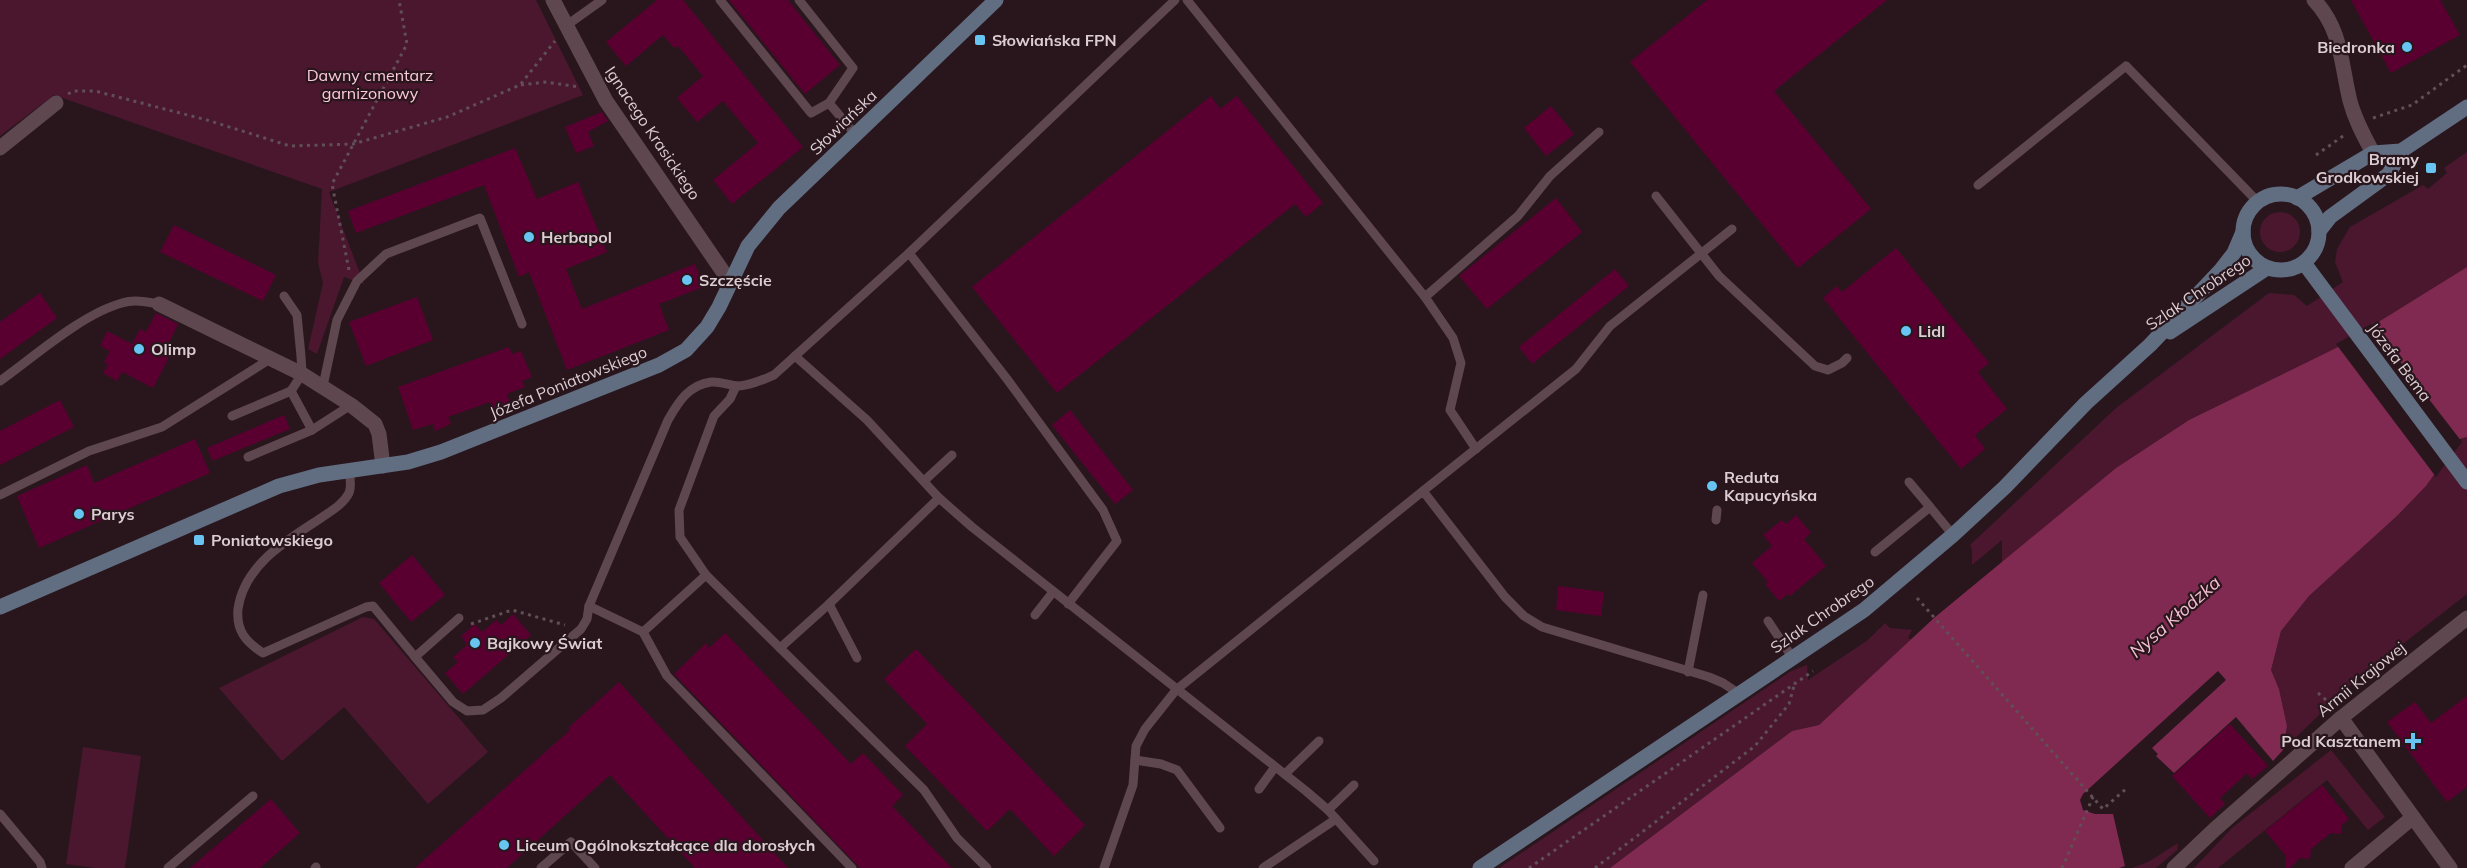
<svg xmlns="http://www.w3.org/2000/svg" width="2467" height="868" font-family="Mulish,sans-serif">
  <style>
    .green { fill: #4a172e }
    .water { fill: #812a51 }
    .pier { fill: #29161d }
    .building { fill: #5a0031 }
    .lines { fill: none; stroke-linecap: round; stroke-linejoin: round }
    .path { stroke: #614f56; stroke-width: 3; stroke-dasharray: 3 4.5; stroke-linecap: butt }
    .lane { stroke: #5e474f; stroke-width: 9 }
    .street { stroke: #5e474f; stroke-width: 15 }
    .secondary { stroke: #616e81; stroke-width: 15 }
    .poi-dot { fill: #68c4f0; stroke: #29161d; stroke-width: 2 }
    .labels { text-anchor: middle; stroke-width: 4.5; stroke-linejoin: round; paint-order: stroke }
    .poi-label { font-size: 16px; font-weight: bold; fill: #dbcdd2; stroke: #29161d; text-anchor: start }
    .park-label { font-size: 16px; fill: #fdcadc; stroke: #29161d }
    .street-label { font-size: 16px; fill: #dbcdd2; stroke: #29161d }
    .water-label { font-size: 18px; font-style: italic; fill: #f2bfd0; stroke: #29161d }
  </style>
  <rect width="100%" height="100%" fill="#29161d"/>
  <g class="green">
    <path d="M0 0H536L583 95 329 192 364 284 344 277 317 354 308 349 323 283 318 263 322 189 54 95 0 136Z"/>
    <path d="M2467 152V267L2338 347 2189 420 2116 468 2002 563V540L1972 565V549L1970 545 2116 408 2269 293 2294 295 2307 306 2343 282 2335 262 2337 249 2350 227 2423 185 2428 189 2447 173 2444 168Z"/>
    <circle cx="2280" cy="232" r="20"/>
    <path d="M2467 437V594L2349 686 2283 750 2287 726 2279 689 2271 670 2281 631 2309 596 2398 515 2426 486 2461 439Z"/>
    <path d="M363 617 374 619 488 752 428 804 344 707 282 761 219 688Z"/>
    <path d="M1885 623 1890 628 1912 630 1908 638 1913 640 1819 725 1792 731 1610 868H1499L1791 671 1807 665 1808 680 1868 640Z"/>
    <path d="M83 747 141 756 125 868H96L66 864Z"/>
    <path d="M2331 750 2385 817 2368 830 2327 780 2218 868H2194L2232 828Z"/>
    <path d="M2178 843 2177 850 2156 868H2132L2148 862Z"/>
  </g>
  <path class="water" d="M2467 267V437L2460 439 2426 486 2398 515 2309 596 2281 631 2271 670 2279 689 2287 726 2283 750 2273 761 2236 717 2174 773 2156 756 2158 754 2152 748 2226 680 2218 671 2083 794 2080 800 2083 810 2095 814H2113L2125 866 2119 868H1610L1792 731 1819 725 1934 618 2116 468 2189 420 2338 347Z"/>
  <path class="pier" d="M2371 324 2462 442 2436 477 2336 344Z"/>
  <g class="building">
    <path d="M657 0H683L803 147 732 204 713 180 758 143 723 101 697 122 677 98 703 76 678 46 674 48 663 35 626 66 606 42Z"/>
    <path d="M729 0H788L840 65 805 94Z"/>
    <path d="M1707 0H1887L1774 91 1871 209 1798 268 1630 62Z"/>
    <path d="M2351 0H2440L2460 35 2391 73Z"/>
    <path d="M1211 96 1220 109 1237 96 1323 203 1306 217 1295 204 1057 393 972 287Z"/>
    <path d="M1551 106 1574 134 1546 156 1524 128Z"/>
    <path d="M602 112 608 121 588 132 594 146 576 153 565 127Z"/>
    <path d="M515 148 537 199 578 182 607 252 566 269 582 309 695 264 703 287 659 304 669 330 567 370 529 272 519 277 484 185 356 233 348 211Z"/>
    <path d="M1556 198 1582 232 1487 309 1459 276Z"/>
    <path d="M174 225 276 275 263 301 160 252Z"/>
    <path d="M1896 248 1989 363 1978 372 2007 409 1975 435 1985 449 1961 469 1823 298 1837 286 1842 292Z"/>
    <path d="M1615 269 1629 286 1532 364 1519 347Z"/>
    <path d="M40 293 57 318 0 359V322Z"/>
    <path d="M417 297 433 340 366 366 349 322Z"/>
    <path d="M156 313 178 324 169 343 175 346 153 388 122 372 117 381 103 373 108 364 104 362 110 351 100 346 107 331 132 344 140 329 146 332Z"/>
    <path d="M509 347 512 354 521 351 532 377 522 381 525 387 507 394 510 403 494 409 490 402 448 417 451 424 435 431 433 424 413 430 398 387Z"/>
    <path d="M60 400 74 427 0 465V431Z"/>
    <path d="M1070 410 1133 490 1115 504 1052 425Z"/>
    <path d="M284 415 290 429 212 461 207 448Z"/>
    <path d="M195 439 210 473 39 548 17 496 87 465 94 483Z"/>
    <path d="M1796 515 1811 533 1804 539 1826 566 1790 596 1788 594 1779 601 1765 584 1768 582 1752 563 1772 546 1763 535 1782 520 1786 524Z"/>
    <path d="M412 555 445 595 411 622 379 583Z"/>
    <path d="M1558 586 1604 592 1601 616 1556 610Z"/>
    <path d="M513 614 531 635 463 694 445 673 458 662 453 657 467 645 461 636 475 624 482 632 496 620 501 625Z"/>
    <path d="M725 633 851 764 863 753 903 795 892 806 952 868H860L858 866 674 674 706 643 709 648Z"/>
    <path d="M916 649 1085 825 1054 856 1010 809 987 831 905 746 927 724 884 679Z"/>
    <path d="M619 682 788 868H695L610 775 507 868H415L570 730 568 728Z"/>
    <path d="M2467 696V787L2447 802 2387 722 2415 702 2431 723Z"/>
    <path d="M2230 724 2268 766 2252 779 2247 773 2220 798 2225 804 2210 818 2172 776Z"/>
    <path d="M2322 785 2349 819 2342 825 2341 834 2331 833 2311 849 2310 859 2300 858 2290 868H2285L2286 856 2265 831Z"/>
    <path d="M271 799 300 833 260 868H190Z"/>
  </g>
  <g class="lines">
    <g class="path">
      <path d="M521 85 545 82 580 87"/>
      <path d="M68 94 73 91H95L207 120 290 146 353 144 447 117 520 85 555 41"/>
      <path d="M2373 118 2412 105 2467 65"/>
      <path d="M2316 155 2346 134"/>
      <path d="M349 270 332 184 407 44 399 0"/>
      <path d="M1917 598 2103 809 2127 788"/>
      <path d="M471 624 512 610 565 625"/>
      <path d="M2318 693 2333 706"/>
      <path d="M1529 868 1813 671"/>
      <path d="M1595 868 1755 746 1789 704 1795 682"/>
      <path d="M2062 868 2093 797"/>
    </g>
    <g class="lane">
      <path d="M720 0 811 113 829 103 855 134"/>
      <path d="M799 0 853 68 829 103"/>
      <path d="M1187 0 1425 297 1453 338 1461 363 1450 410 1476 449"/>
      <path d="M567 25 602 0"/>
      <path d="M1978 185 2126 66 2258 202"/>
      <path d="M1656 196 1719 276 1815 366 1828 370 1842 363 1847 358"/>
      <path d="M909 253 1007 379 1103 510 1117 541 1068 604"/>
      <path d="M284 296 297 315 301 356 302 374 291 391 312 430 351 405"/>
      <path d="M1425 297 1518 216 1550 176 1599 132"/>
      <path d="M795 356 867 420 939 498 972 527 1306 791 1328 810 1374 861"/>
      <path d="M0 381C35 356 82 314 122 303 134 299 148 302 159 304"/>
      <path d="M323 386 337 320 357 281 386 254 480 218 522 324"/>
      <path d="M232 416 291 391"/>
      <path d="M248 457 312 430"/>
      <path d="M349 470C350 477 352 486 349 493 343 505 329 512 318 520 284 542 244 566 238 609 236 631 246 642 263 653L366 607 373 606 415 657"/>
      <path d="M924 481 952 455"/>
      <path d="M1909 482 1930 507"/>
      <path d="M1423 491 1576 369 1610 326 1732 229"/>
      <path d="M0 495 89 451 162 427 270 359"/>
      <path d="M1716 520 1717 510"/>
      <path d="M1875 552 1930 507 1953 535"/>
      <path d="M706 575 680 537 679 510 714 416 730 399 736 386"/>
      <path d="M829 604 857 658"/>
      <path d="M589 606 643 632 667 676 852 868"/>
      <path d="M1035 615 1053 592"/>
      <path d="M459 618 415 657 453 702 467 711 483 710 501 698 581 629 587 619 589 606 668 420C678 403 688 385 711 382 720 381 730 386 739 386 752 385 762 380 774 375L909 253 1175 0"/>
      <path d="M1768 621 1792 657"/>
      <path d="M643 632 706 575 924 790 957 838 987 868"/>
      <path d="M780 648 829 604 939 498"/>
      <path d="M1688 672 1703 595"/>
      <path d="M1135 760 1161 764 1177 770 1220 828"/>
      <path d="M1285 774 1319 741"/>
      <path d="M1259 789 1275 767"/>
      <path d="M1328 810 1354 785"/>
      <path d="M0 814 40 862 42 868"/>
      <path d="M168 868 253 796"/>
      <path d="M315 868 316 867"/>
      <path d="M541 868 571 842 595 868"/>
      <path d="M1104 868 1133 785 1136 746 1145 729 1176 690 1423 491 1505 597 1524 616 1542 627 1709 677 1723 683 1738 693"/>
      <path d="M1263 868 1336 819"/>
    </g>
    <g class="street">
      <path d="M553 0 606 101 730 282"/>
      <path d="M2314 0C2342 29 2341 65 2350 101 2355 120 2364 136 2373 153"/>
      <path d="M0 148 56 103"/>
      <path d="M159 304 302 374 351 405 375 424 379 434 383 466"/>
      <path d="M2341 718 2450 868"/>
      <path d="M2174 868 2214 830 2341 718 2467 618"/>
      <path d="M2352 868 2412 818"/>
    </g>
    <g class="secondary">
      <circle cx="2281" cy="232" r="38"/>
      <path d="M2297 198 2373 153 2401 151 2467 107"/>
      <path d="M2319 231 2330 217 2389 174 2401 151"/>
      <path d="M2304 263 2467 482"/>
      <path d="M2170 332 2267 268"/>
      <path d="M0 607 279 486 319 475 408 462 441 452 659 365 686 350 707 327 719 307 748 246 779 208 996 0"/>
      <path d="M1480 868 1864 610 1953 535 2005 487 2086 403 2150 345 2220 271 2234 253 2243 232"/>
    </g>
  </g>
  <g class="poi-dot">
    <rect x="974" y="34" width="12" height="12" rx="3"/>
    <circle cx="2407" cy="47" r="6"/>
    <rect x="2425" y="162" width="12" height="12" rx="3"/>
    <circle cx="529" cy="237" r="6"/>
    <circle cx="687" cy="280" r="6"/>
    <circle cx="1906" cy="331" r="6"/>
    <circle cx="139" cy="349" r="6"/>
    <circle cx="1712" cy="486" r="6"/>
    <circle cx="79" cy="514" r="6"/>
    <rect x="193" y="534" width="12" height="12" rx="3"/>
    <circle cx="475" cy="643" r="6"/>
    <path d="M2410 732h6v6h6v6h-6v6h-6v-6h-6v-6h6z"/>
    <circle cx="504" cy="845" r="6"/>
  </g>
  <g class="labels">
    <g class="poi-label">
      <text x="992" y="46">Słowiańska FPN</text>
      <text x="2395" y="53" text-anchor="end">Biedronka</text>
      <text x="2419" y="165" text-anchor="end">Bramy<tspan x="2419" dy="18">Grodkowskiej</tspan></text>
      <text x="541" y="243">Herbapol</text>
      <text x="699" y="286">Szczęście</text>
      <text x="1918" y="337">Lidl</text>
      <text x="151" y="355">Olimp</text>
      <text x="1724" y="483">Reduta<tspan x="1724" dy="18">Kapucyńska</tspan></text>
      <text x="91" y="520">Parys</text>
      <text x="211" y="546">Poniatowskiego</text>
      <text x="487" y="649">Bajkowy Świat</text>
      <text x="2401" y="747" text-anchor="end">Pod Kasztanem</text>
      <text x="516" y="851">Liceum Ogólnokształcące dla dorosłych</text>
    </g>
    <g class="park-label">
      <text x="370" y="81">Dawny cmentarz<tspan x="370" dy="18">garnizonowy</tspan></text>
    </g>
    <g class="street-label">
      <text transform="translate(843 122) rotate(-44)" y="6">Słowiańska</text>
      <text transform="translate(653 133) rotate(56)" y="6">Ignacego Krasickiego</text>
      <text transform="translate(2198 292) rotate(-34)" y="6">Szlak Chrobrego</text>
      <text transform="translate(2400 362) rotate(53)" y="6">Józefa Bema</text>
      <text transform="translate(568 382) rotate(-22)" y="6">Józefa Poniatowskiego</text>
      <text transform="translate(1822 614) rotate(-35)" y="6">Szlak Chrobrego</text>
      <text transform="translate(2361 679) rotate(-39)" y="6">Armii Krajowej</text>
    </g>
    <g class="water-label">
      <text transform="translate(2175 617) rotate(-41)" y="6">Nysa Kłodzka</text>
    </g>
  </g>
</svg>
